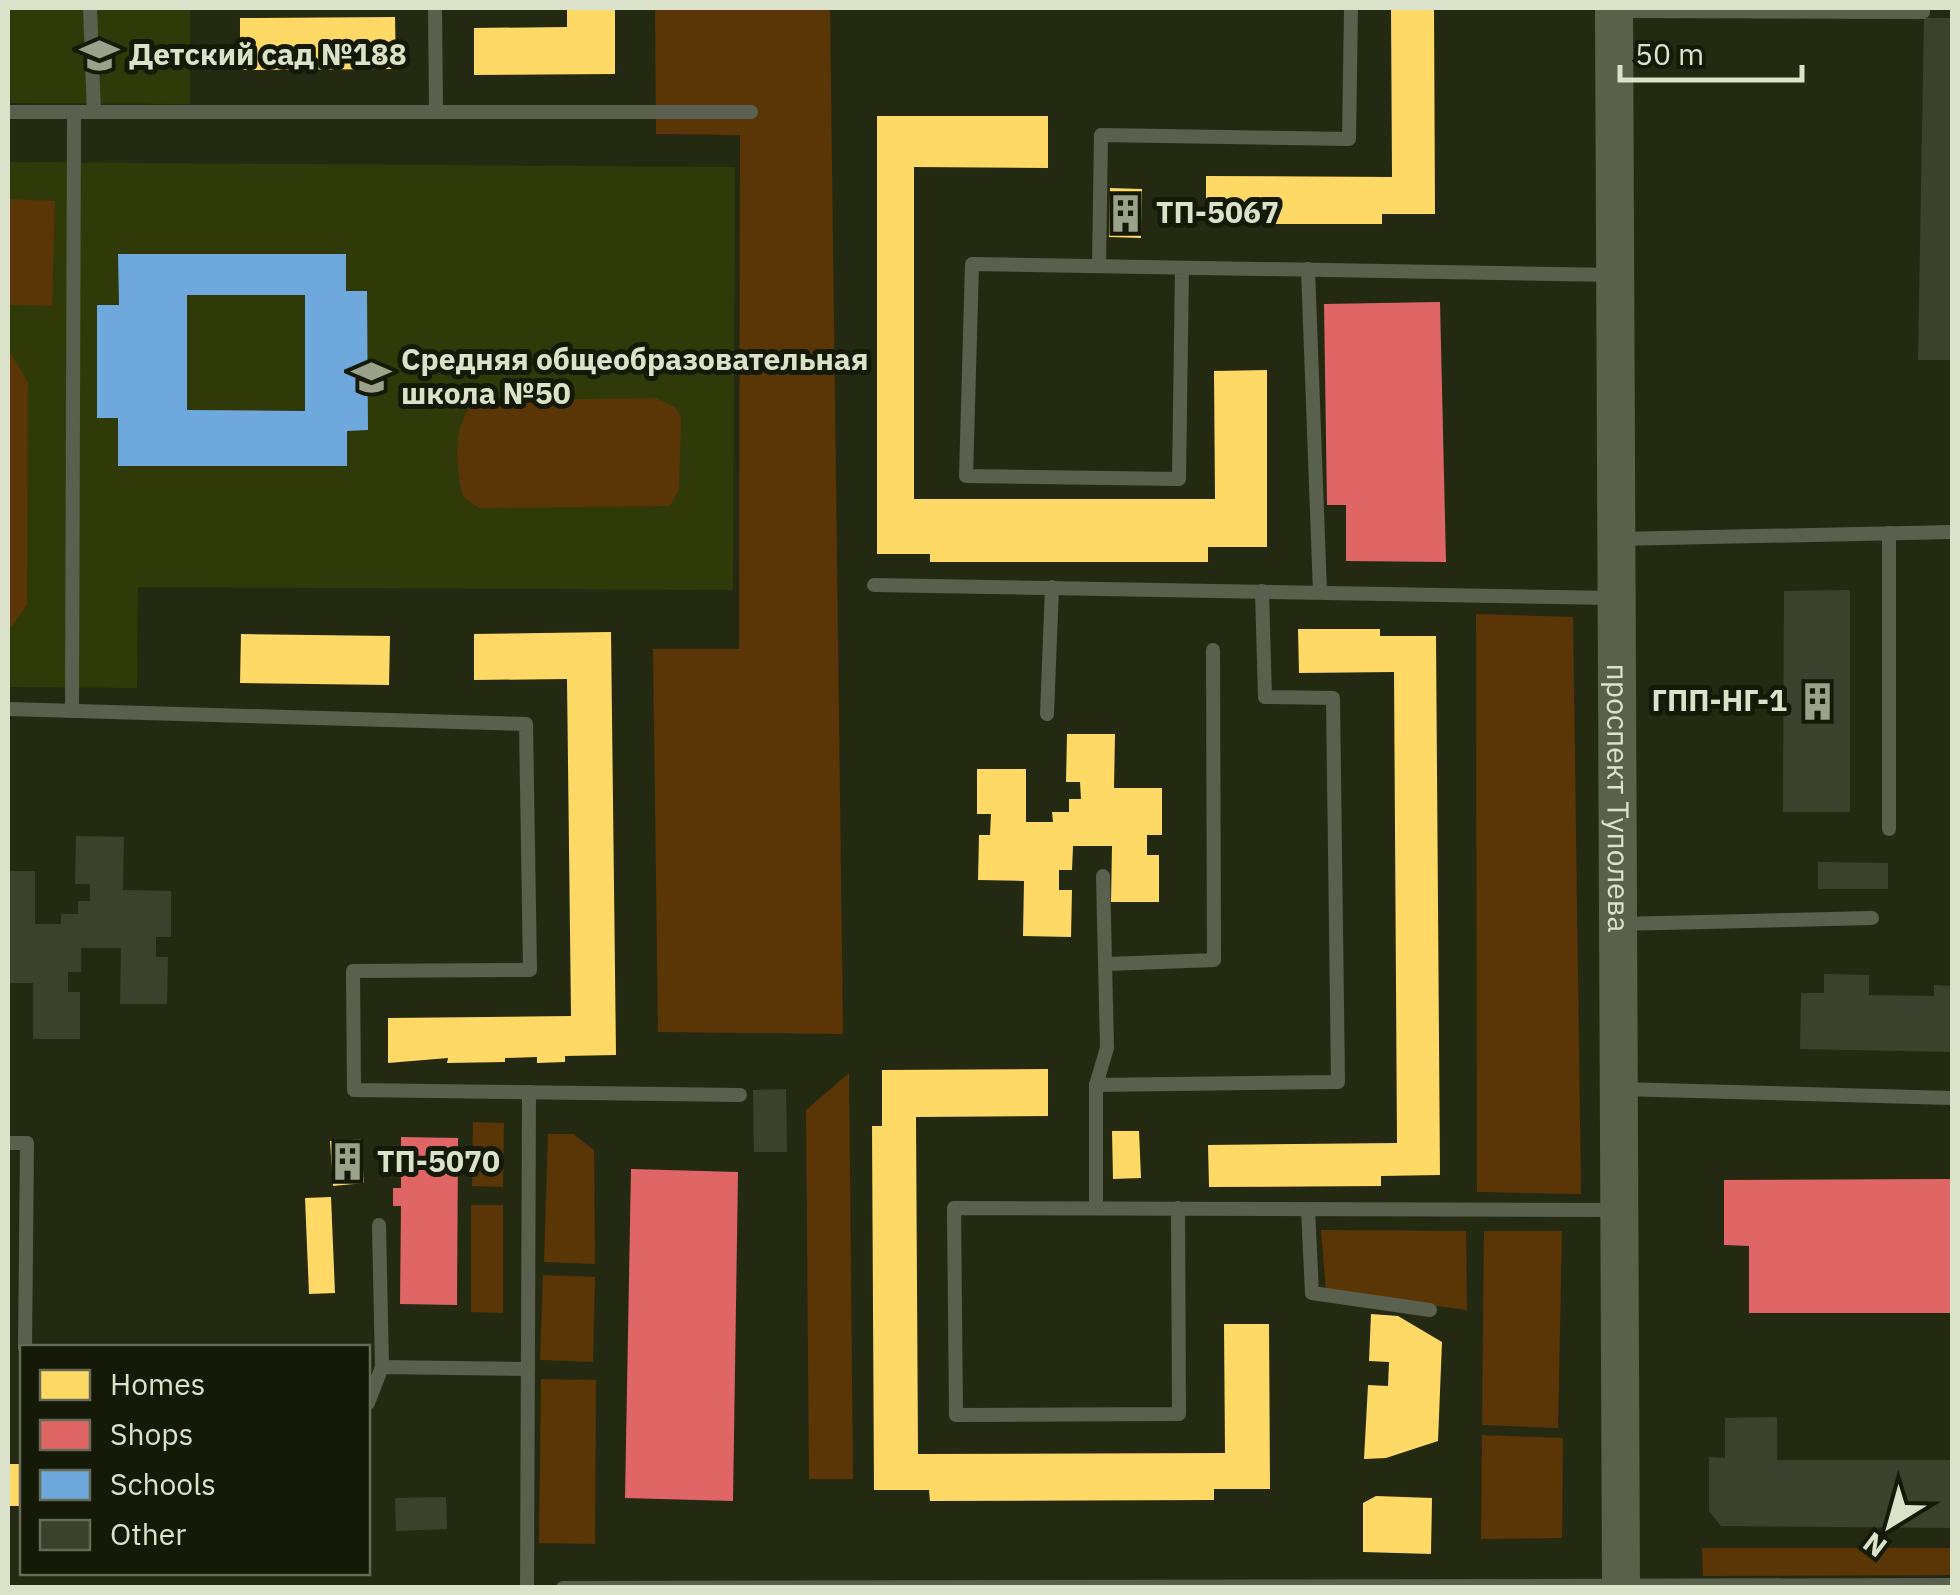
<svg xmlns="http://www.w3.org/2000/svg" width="1960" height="1595" font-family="'IBM Plex Sans',sans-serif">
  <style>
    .built { fill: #2f3a08 }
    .green { fill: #5a3506 }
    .homes { fill: #ffd966 }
    .shops { fill: #e06666 }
    .schools { fill: #6fa8dc; fill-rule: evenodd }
    .building { fill: #3c412e }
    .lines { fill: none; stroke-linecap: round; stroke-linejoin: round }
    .lane { stroke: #5a604e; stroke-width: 14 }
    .secondary { stroke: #5b604b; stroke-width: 38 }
    .labels { text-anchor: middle; stroke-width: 10; stroke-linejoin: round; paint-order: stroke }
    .poi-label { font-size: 30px; font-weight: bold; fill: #dae2ca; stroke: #151a08; text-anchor: start }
    .street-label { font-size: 30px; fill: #dae2ca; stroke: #151a08 }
  </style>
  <rect width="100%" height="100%" fill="#242a12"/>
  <g class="built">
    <path d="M8 8H190V104L8 103Z"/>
    <path d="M8 162 735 167 733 590 138 587 137 688 8 687Z"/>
  </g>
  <g class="green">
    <path d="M655 8H830L843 1034 658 1032 653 649H739L740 135 656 134Z"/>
    <path d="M8 199 55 201 52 306 8 305Z"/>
    <path d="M8 349 28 382 27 605 8 632Z"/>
    <path d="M656 398 676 408 681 418 679 490 670 506 479 508 463 496C455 469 451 412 481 400Z"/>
    <path d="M1476 614 1573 617 1581 1194 1477 1192Z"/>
    <path d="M849 1073 853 1479H809L806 1110Z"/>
    <path d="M473 1122 504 1123 503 1187 472 1186Z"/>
    <path d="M548 1134H573L594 1150 595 1264 544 1262Z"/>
    <path d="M471 1205H503V1313L471 1312Z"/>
    <path d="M1321 1230 1466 1231 1467 1310 1326 1291Z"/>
    <path d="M1484 1231H1562L1558 1428 1482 1425Z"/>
    <path d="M543 1275 595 1277 593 1362 540 1360Z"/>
    <path d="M541 1379 596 1380 595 1544 539 1543Z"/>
    <path d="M1482 1435 1563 1438 1562 1538 1481 1539Z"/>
    <path d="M1702 1548H1952V1575L1703 1576Z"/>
  </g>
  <g class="homes">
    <path d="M567 8H615V74L474 75V28L567 27Z"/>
    <path d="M1391 8H1434L1435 214H1382V224H1206V176L1392 177Z"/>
    <path d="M395 17 396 69 240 70V18Z"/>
    <path d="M877 116H1048V168L914 167V499H1215L1214 371 1267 370V547H1208V562H930V554H877Z"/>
    <path d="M1110 188 1142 189 1141 238 1109 237Z"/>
    <path d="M1298 629H1380V636H1436L1440 1175 1381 1176V1186L1209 1187 1208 1145 1397 1143 1394 672 1299 673Z"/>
    <path d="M611 632 616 1055 565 1056V1062L537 1063V1057L505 1058V1062L447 1063 448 1058 388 1063V1018L571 1016 567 679 474 680V634Z"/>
    <path d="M241 634 390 636 389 685 240 683Z"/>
    <path d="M1067 734H1115L1114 788H1162V835H1147V855H1159V902H1111L1112 846H1073L1072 870H1059V890H1072L1071 937 1023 936 1024 881 978 880 979 835H990L991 814H977V769H1026V822H1053L1052 812H1069V799H1081L1080 782H1066Z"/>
    <path d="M1048 1069V1116L916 1117 918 1454 1225 1453 1224 1324H1269L1270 1489H1214V1500L930 1501 929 1490H874L872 1126H882V1070Z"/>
    <path d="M1112 1131H1139L1141 1178 1113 1179Z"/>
    <path d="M361 1139 364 1183 333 1186 330 1141Z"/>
    <path d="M331 1197 335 1293 309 1294 305 1198Z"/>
    <path d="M1371 1314 1398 1316 1442 1342 1438 1441 1386 1458 1364 1459 1368 1385 1388 1386 1389 1362 1369 1361Z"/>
    <rect x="8" y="1464" width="14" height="42"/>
    <path d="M1376 1496 1432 1498 1431 1554 1363 1552V1503Z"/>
  </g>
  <g class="shops">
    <path d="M1440 302 1446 562 1346 561V505H1327L1324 304Z"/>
    <path d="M401 1137 458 1138 457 1305 400 1304 401 1206H393V1188H401Z"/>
    <path d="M631 1169 738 1172 733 1501 625 1498Z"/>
    <path d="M1952 1179V1313H1749V1246L1724 1245V1180Z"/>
  </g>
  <path class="schools" d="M118 254H346V291H367L368 430 347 431V466H118V418H97V305H119ZM187 295H305V411L187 410Z"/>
  <g class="building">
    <path d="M1924 18H1952V360H1918Z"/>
    <path d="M1850 590V812H1783L1784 591Z"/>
    <path d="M76 836 124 837 123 890 171 891V937H156V957H168L167 1004H120L121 948H81V972H68V992H80V1039H33V983H8V871H35V924H61V914H78V901H90V884H75Z"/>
    <path d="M1818 862 1888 863V889H1818Z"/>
    <path d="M1824 974 1869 975V995L1934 996V985L1952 986V1052L1800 1049 1801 993H1824Z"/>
    <path d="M786 1089 787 1152H754L753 1090Z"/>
    <path d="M1777 1417V1460H1952V1528L1721 1526 1709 1511V1457L1725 1458V1418Z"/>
    <path d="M446 1497 447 1529 396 1531 395 1498Z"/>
  </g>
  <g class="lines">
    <g class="lane">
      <path d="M90 8 94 112"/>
      <path d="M435 8 436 112"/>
      <path d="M1615 11 1923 12V8"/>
      <path d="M8 112H751"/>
      <path d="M1099 266 1101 135 1349 139 1351 8"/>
      <path d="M1182 268 1179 479 966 476 972 264 1615 275"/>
      <path d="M1308 269 1320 592"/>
      <path d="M1617 539 1952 532"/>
      <path d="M874 585 1616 598"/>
      <path d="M8 709 526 724 530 970 353 971 354 1090 740 1095"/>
      <path d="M72 711 74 112"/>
      <path d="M1047 714 1052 587"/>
      <path d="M1889 829V533"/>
      <path d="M1618 924 1872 918"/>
      <path d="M1107 964 1214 960 1213 650"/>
      <path d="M1096 1085 1338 1082 1333 698 1265 697 1262 591"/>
      <path d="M1619 1089 1952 1098"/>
      <path d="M8 1143H27L25 1348"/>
      <path d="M1096 1208V1085L1107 1048 1103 876"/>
      <path d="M1178 1208 1179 1414 956 1415 954 1208 1619 1210"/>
      <path d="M1308 1209 1312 1293 1430 1310"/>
      <path d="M379 1225 382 1367"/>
      <path d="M368 1403 382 1367 528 1369"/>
      <path d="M527 1588 529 1092"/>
      <path d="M563 1588 1952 1585"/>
    </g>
    <path class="secondary" id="s1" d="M1614 8 1621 1588"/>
  </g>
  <defs>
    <symbol id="school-bare" viewBox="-9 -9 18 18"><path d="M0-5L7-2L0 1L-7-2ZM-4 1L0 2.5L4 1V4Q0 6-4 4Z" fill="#9aa28a" stroke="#151a08" stroke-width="2.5" paint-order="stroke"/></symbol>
    <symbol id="building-bare" viewBox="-9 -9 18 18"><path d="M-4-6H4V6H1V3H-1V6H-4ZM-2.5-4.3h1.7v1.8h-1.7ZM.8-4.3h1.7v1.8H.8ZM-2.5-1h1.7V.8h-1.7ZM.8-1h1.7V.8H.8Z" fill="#9aa28a" stroke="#151a08" stroke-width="2.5" paint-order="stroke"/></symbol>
  </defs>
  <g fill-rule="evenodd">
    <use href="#school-bare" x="72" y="28" width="55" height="55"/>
    <use href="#building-bare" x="1098" y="186" width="55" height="55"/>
    <use href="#school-bare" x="344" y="350" width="55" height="55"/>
    <use href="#building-bare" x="1790" y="674" width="55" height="55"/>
    <use href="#building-bare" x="320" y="1134" width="55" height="55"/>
  </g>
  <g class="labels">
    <g class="poi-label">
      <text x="129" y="65">Детский сад №188</text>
      <text x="1156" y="223">ТП-5067</text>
      <text x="401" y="370">Средняя общеобразовательная<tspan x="401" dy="34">школа №50</tspan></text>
      <text x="1787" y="711" text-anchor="end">ГПП-НГ-1</text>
      <text x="377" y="1172">ТП-5070</text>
    </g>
    <g class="street-label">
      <text dy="10" stroke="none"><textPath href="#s1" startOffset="790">проспект Туполева</textPath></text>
    </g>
  </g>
  <rect width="1960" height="1595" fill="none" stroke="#dae2ca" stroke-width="20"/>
  <rect x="20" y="1345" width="350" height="230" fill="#151a08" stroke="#646a56" stroke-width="2.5"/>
  <rect x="40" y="1370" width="50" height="30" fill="#ffd966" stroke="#646a56" stroke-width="2.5"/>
  <text x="110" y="1395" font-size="30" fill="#dae2ca">Homes</text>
  <rect x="40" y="1420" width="50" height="30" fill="#e06666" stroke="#646a56" stroke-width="2.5"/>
  <text x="110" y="1445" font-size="30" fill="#dae2ca">Shops</text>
  <rect x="40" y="1470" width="50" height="30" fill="#6fa8dc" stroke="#646a56" stroke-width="2.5"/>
  <text x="110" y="1495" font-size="30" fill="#dae2ca">Schools</text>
  <rect x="40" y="1520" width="50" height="30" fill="#3c412e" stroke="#646a56" stroke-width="2.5"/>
  <text x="110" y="1545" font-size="30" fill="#dae2ca">Other</text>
  <g transform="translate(1890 1525) rotate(217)" stroke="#151a08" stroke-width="8" paint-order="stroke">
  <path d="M0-8L18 38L0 25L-18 38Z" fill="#dae2ca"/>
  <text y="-15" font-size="28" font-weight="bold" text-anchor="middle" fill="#dae2ca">N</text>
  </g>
  <path d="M1620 65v15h182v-15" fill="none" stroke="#dae2ca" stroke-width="5"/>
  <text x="1635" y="65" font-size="30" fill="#dae2ca" stroke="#151a08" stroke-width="8" paint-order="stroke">50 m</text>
</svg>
